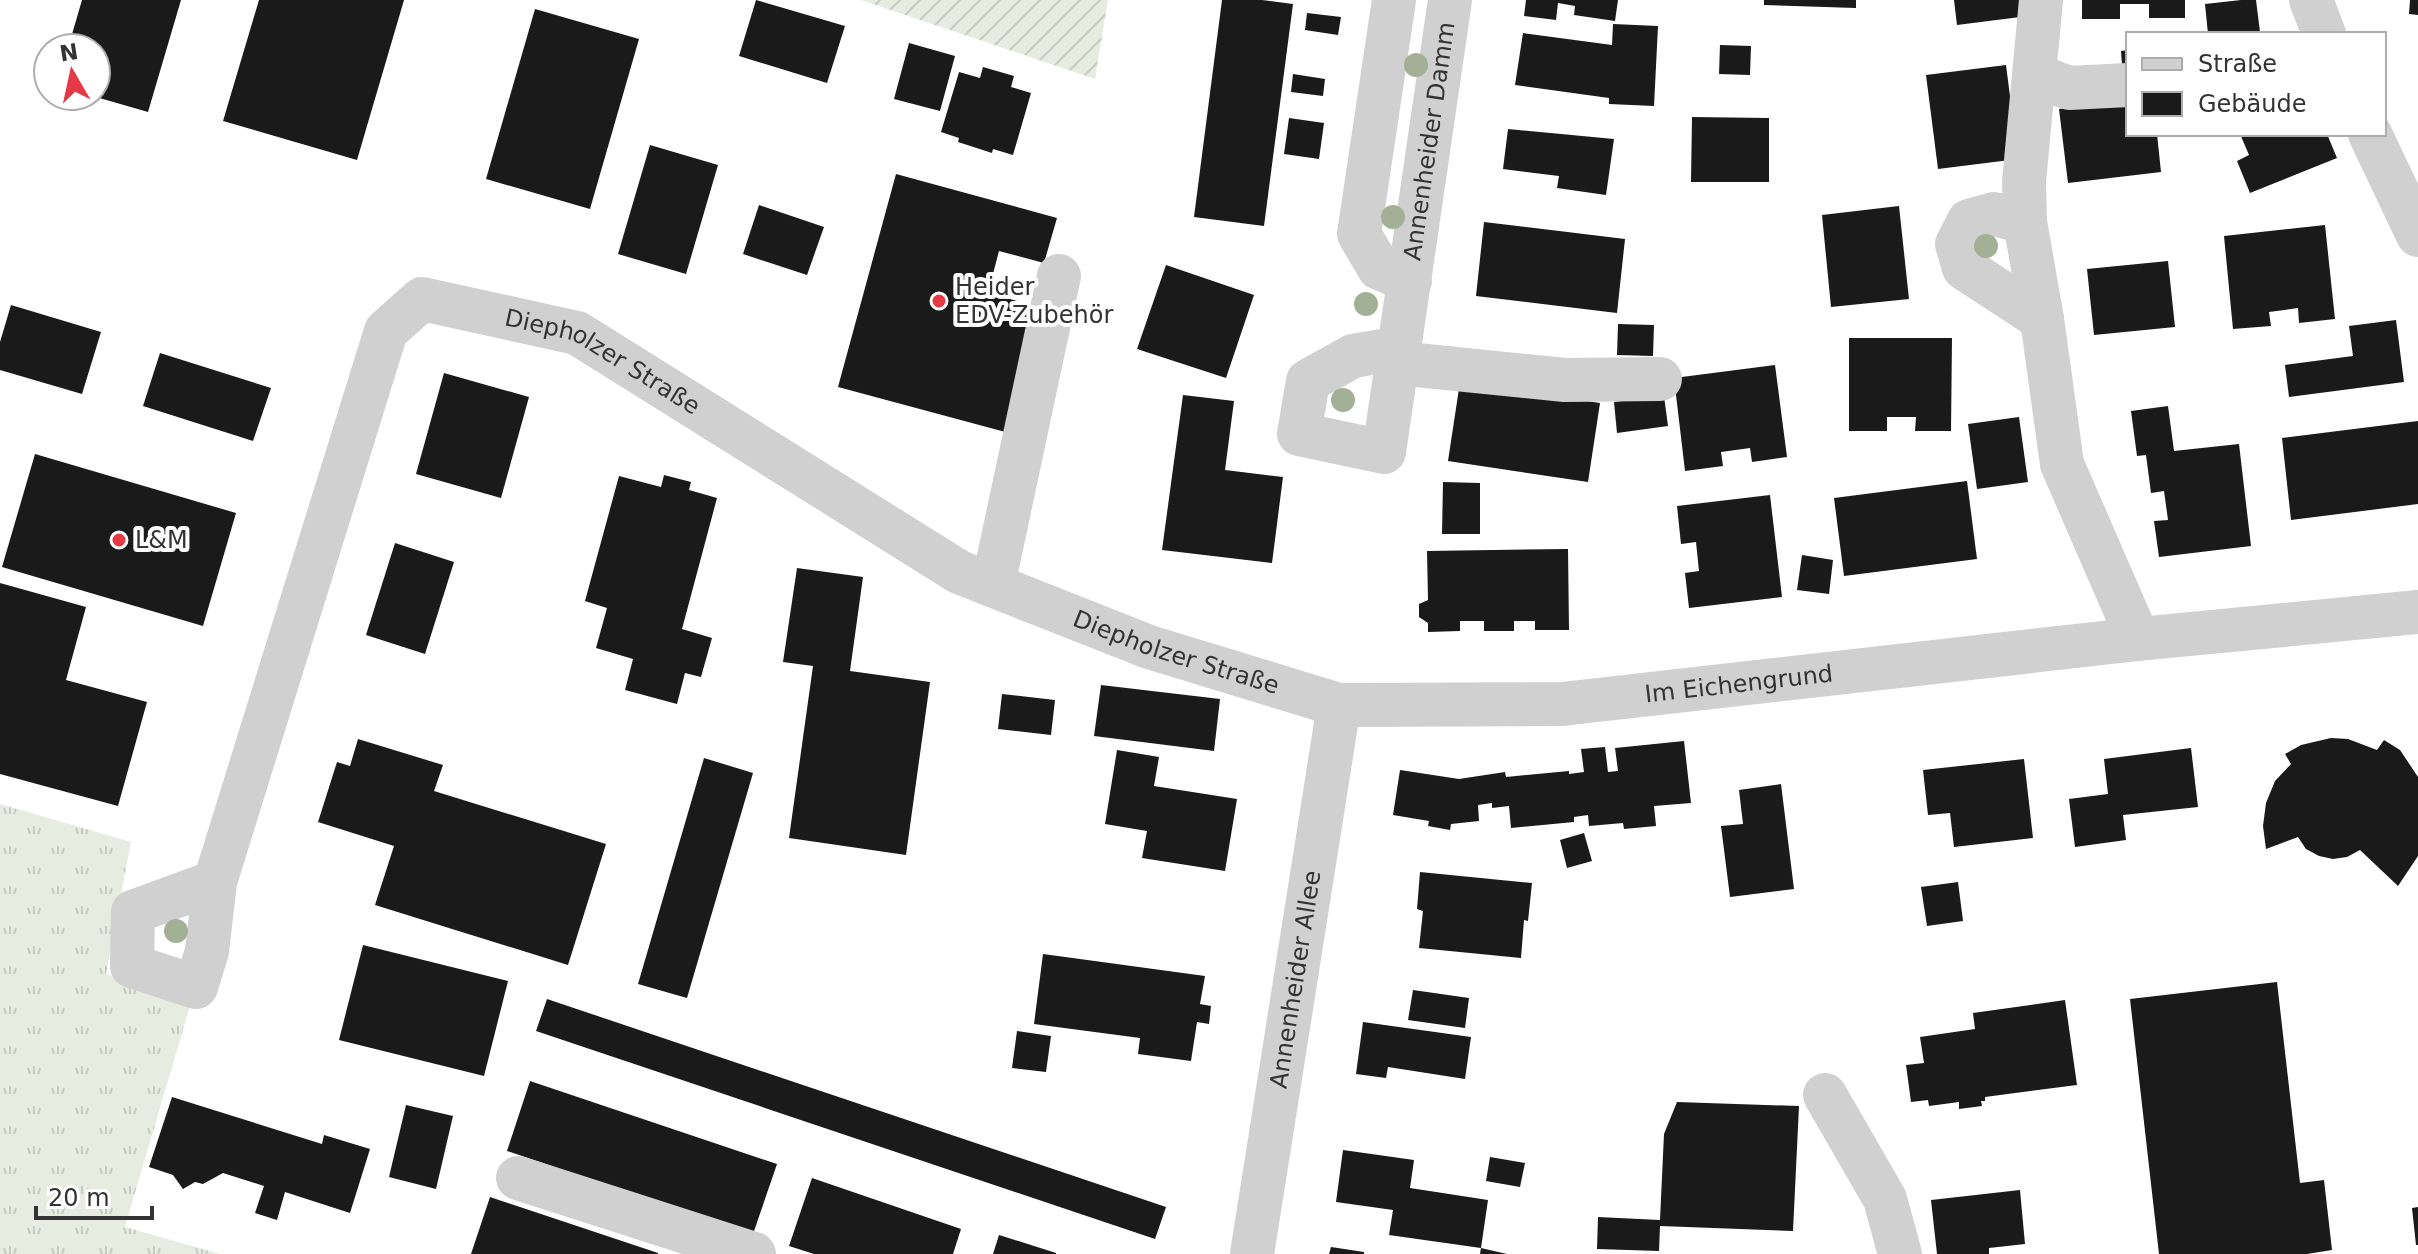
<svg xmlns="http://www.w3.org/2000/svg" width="2418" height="1254" font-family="'DejaVu Sans',sans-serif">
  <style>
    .grass { fill: url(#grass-tufts) }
    .garden { fill: url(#garden-furrows) }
    .building { fill: #1a1a1a }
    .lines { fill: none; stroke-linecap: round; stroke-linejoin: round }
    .minor { stroke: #d0d0d0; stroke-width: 44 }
    .tree { fill: #a2b095 }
    .poi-dot { fill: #e63946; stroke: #fff; stroke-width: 3 }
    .labels { text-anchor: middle; stroke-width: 8; stroke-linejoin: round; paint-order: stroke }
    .street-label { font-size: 24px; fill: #333; stroke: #fff }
    .poi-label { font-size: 24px; fill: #333; stroke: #fff; text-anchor: start }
  </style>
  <defs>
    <pattern id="grass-tufts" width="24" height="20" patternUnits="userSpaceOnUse" patternTransform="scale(2)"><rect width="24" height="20" fill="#e6ecdf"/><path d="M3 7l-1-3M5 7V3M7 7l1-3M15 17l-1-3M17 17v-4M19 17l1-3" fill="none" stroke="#c6cbc0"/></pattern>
    <pattern id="garden-furrows" width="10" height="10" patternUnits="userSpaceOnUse" patternTransform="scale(2)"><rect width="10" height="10" fill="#e6ecdf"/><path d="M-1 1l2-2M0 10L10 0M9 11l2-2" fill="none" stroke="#c6cbc0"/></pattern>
  </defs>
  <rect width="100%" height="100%" fill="#fff"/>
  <path class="grass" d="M0 804 131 842 106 974 192 999 125 1227 220 1254H0Z"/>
  <path class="garden" d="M861 0H1108L1095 79Z"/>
  <g class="building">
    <path d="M82 0H181L148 112 96 97V48H68Z"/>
    <path d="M259 0H404L357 160 223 121Z"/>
    <path d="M756 0 845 26 827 83 739 56Z"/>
    <path d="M1222 0H1262L1293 4 1264 226 1194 217Z"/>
    <path d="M1526 0H1618L1615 21 1574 15 1575 6 1558 3 1556 20 1524 16Z"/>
    <path d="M1764 0H1856V8L1764 5Z"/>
    <path d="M1954 0H2033L2035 15 1957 25Z"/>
    <path d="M2082 0H2185V18H2149V4H2120V19H2082Z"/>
    <path d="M2241 0H2256L2260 32 2208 34 2205 4Z"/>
    <path d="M2410 0H2418V15L2409 14Z"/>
    <path d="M535 9 639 39 590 209 486 179Z"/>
    <path d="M1307 13 1341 17 1338 35 1305 30Z"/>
    <path d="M1613 24 1658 26 1654 106 1609 104V98L1515 85 1523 33 1612 45Z"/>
    <path d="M909 43 955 56 940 111 894 99Z"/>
    <path d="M1720 45 1751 46 1750 75 1719 74Z"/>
    <path d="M2128 50V65H2122L2121 51Z"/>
    <path d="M2006 65 2018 159 1938 169 1926 75Z"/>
    <path d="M983 67 1014 76 1011 87 1031 93 1013 155 993 149 992 153 958 142 959 138 941 132 959 72 980 78Z"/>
    <path d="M1293 74 1325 79 1323 96 1291 92Z"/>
    <path d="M2128 101V134H2157L2161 172 2068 183 2059 109Z"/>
    <path d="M1692 117 1769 118V182H1691Z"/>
    <path d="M1289 118 1324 123 1319 159 1284 154Z"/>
    <path d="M1508 129 1614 139 1606 195 1557 188 1559 176 1503 169Z"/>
    <path d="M2240 134H2327L2337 158 2250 193 2237 161 2249 155Z"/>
    <path d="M650 145 718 165 686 274 618 254Z"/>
    <path d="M896 174 1057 218 1044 263 999 251 988 293 1043 308 1009 433 838 387Z"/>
    <path d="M759 205 824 227 807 275 743 254Z"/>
    <path d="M1899 206 1909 299 1831 307 1822 215Z"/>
    <path d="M1484 222 1625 239 1617 313 1476 296Z"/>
    <path d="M2325 225 2335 319 2299 323 2298 308 2269 312 2271 326 2233 329 2224 236Z"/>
    <path d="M2168 261 2175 327 2094 335 2087 269Z"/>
    <path d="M1166 265 1254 295 1226 378 1137 349Z"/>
    <path d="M11 305 101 332 82 394 0 370V342Z"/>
    <path d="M2396 320 2404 382 2289 397 2285 365 2353 356 2349 326Z"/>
    <path d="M1618 324 1654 325 1653 356 1617 355Z"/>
    <path d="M1849 338H1952L1951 431H1915L1916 417H1887V431H1849Z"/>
    <path d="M160 353 271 388 253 441 143 406Z"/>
    <path d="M1775 365 1787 457 1752 462 1750 448 1721 452 1723 466 1685 471 1674 378Z"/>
    <path d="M444 373 529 397 501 498 416 474Z"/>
    <path d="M1460 382 1600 403 1588 482 1448 461Z"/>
    <path d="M1183 395 1234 401 1225 470 1283 477 1272 563 1162 550Z"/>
    <path d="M1664 396 1668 426 1617 433 1614 402Z"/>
    <path d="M2168 406 2174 451 2239 444 2251 546 2159 557 2154 521 2168 520 2164 491 2151 493 2146 455 2137 456 2131 411Z"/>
    <path d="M2019 417 2028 482 1977 489 1968 424Z"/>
    <path d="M2418 421V504L2291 520 2282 438Z"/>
    <path d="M35 454 236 513 203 626 2 567Z"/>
    <path d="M664 475 691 482 689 490 717 498 682 629 712 638 701 677 685 673 677 704 625 690 633 659 596 648 607 608 585 601 619 476 661 487Z"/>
    <path d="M1967 481 1977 559 1844 576 1834 498Z"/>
    <path d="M1443 482 1480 483V534H1442Z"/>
    <path d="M1770 495 1782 597 1689 608 1685 573 1699 571 1696 542 1681 544 1677 506Z"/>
    <path d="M395 543 454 562 425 654 366 635Z"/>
    <path d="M1568 549 1569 630H1535V621H1514V631H1484V621H1460V631L1428 632V623L1419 617V604L1428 600 1427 551Z"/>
    <path d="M1802 555 1833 560 1829 594 1797 590Z"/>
    <path d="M797 568 863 577 850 671 930 682 906 855 789 838 813 666 783 662Z"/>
    <path d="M0 583 86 607 66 680 147 702 118 806 0 774Z"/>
    <path d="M1101 685 1220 699 1214 751 1094 736Z"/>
    <path d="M1002 694 1055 700 1051 735 998 729Z"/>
    <path d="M2331 738 2348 739 2377 750 2384 740 2400 750 2418 777V856L2398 886 2360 850 2347 857 2333 859 2319 856 2306 849 2298 837 2266 849 2263 826 2266 803 2275 781 2291 764 2285 754 2301 745Z"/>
    <path d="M358 739 443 765 434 791 606 844 568 965 375 905 394 846 318 822 337 762 350 766Z"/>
    <path d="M1684 741 1691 803 1654 806 1656 826 1624 829 1623 823 1589 826 1588 815 1574 817V822L1511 828 1509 806 1492 808V803L1478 805 1479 821 1451 824 1450 830 1428 826 1429 821 1393 815 1400 770 1459 779 1505 772 1506 777 1569 771V774L1584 772 1581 749 1605 747 1608 772 1618 771 1615 748Z"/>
    <path d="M2191 748 2198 807 2123 815 2126 840 2075 847 2069 799 2108 794 2104 759Z"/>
    <path d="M1117 750 1159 757 1154 786 1237 799 1225 871 1142 858 1147 831 1105 824Z"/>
    <path d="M704 758 753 773 687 998 638 984Z"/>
    <path d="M2024 759 2033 838 1954 847 1950 813 1928 815 1923 770Z"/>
    <path d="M1781 784 1794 889 1730 897 1721 826 1743 824 1739 790Z"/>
    <path d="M1584 833 1592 861 1567 868 1560 840Z"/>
    <path d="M1420 872 1532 883 1528 921 1524 920 1521 958 1419 948 1423 911 1417 909Z"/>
    <path d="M1958 882 1963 921 1927 926 1921 887Z"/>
    <path d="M363 945 508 981 484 1076 339 1040Z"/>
    <path d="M1043 954 1205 976 1200 1004 1211 1006 1209 1024 1197 1022 1191 1061 1138 1054 1140 1038 1034 1024Z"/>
    <path d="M2277 982 2300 1183 2324 1180 2332 1250 2307 1254H2159L2130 999Z"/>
    <path d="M1413 990 1469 998 1465 1028 1408 1020Z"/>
    <path d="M547 999 1166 1207 1155 1239 536 1031Z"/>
    <path d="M2065 1000 2077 1085 1985 1097V1101H1981L1982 1106 1959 1109V1102L1929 1106 1928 1100 1911 1102 1906 1065 1924 1063 1920 1037 1975 1029 1973 1013Z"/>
    <path d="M1363 1022 1471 1037 1465 1079 1388 1067 1386 1078 1356 1074Z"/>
    <path d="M1017 1031 1051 1036 1046 1072 1012 1068Z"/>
    <path d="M530 1081 777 1164 753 1234 507 1151Z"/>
    <path d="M172 1097 322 1144 324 1135 370 1149 350 1213 285 1192 277 1220 255 1213 264 1186 223 1173 203 1184 195 1182 183 1189 173 1175 149 1167Z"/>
    <path d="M1677 1102 1799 1106 1793 1231 1660 1226 1659 1251 1597 1249 1598 1217 1660 1220 1664 1134Z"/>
    <path d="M406 1105 453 1116 436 1189 389 1177Z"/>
    <path d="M1343 1150 1414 1160 1410 1188 1488 1200 1481 1248 1507 1254H1480L1481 1248 1389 1235 1393 1210 1336 1202Z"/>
    <path d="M1490 1157 1525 1163 1520 1187 1486 1181Z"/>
    <path d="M812 1178 961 1229 953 1254H814L789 1246Z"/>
    <path d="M2020 1190 2025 1244 1989 1248V1254H1937L1931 1200Z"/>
    <path d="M490 1197 658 1253V1254H471Z"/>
    <path d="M2418 1207V1245H2416L2412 1208Z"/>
    <path d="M999 1235 1056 1253V1254H993Z"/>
    <path d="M1331 1247 1364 1252V1254H1329Z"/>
  </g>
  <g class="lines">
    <g class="minor">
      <path d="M1394 0 1359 234 1379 268 1410 281"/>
      <path d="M2311 0 2324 34"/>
      <path d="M2035 75 2069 88 2128 85"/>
      <path d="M2370 134 2418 235"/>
      <path d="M2025 222 1994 214 1969 221 1957 244 1964 268 2042 319 2025 222 2024 182 2041 0"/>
      <path d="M2042 319 2062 464 2138 639"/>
      <path id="s1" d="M1400 348 1353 356 1308 381 1299 434 1384 452 1450 0"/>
      <path d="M1397 363 1565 380 1660 379"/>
      <path d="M993 585 1059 276"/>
      <path id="s2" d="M215 882 133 912 132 966 196 987 207 951 215 882 386 331 422 299 577 333 959 572 1149 647 1339 705 1562 704 2138 639 2418 612"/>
      <path d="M1825 1095 1885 1199 1900 1254"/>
      <path d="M518 1178 754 1254"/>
      <path id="s3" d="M1252 1254 1339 705"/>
    </g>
  </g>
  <g class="tree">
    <circle cx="1416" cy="65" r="12"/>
    <circle cx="1393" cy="217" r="12"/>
    <circle cx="1986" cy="246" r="12"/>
    <circle cx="1366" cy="304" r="12"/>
    <circle cx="1343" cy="400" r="12"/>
    <circle cx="176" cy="931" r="12"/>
  </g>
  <g class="poi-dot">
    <circle cx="939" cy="301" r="8"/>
    <circle cx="119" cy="540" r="8"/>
  </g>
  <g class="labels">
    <g class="street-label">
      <text dy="8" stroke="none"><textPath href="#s1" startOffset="554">Annenheider Damm</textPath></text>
      <text dy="8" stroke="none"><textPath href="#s2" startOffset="1134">Diepholzer Straße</textPath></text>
      <text dy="8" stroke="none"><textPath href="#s2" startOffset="1782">Diepholzer Straße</textPath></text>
      <text dy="8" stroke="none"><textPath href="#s2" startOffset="2354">Im Eichengrund</textPath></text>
      <text dy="8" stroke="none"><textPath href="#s3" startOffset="278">Annenheider Allee</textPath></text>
    </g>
    <g class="poi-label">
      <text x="955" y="295">Heider<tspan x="955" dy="28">EDV-Zubehör</tspan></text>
      <text x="135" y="548">L&amp;M</text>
    </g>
  </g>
  <rect x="2126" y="32" width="260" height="104" fill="#ffffff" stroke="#adadad" stroke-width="2"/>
  <rect x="2142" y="58" width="40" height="12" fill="#d0d0d0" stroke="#adadad" stroke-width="2"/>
  <text x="2198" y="72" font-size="24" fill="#333333">Straße</text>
  <rect x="2142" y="92" width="40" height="24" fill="#1a1a1a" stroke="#adadad" stroke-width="2"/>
  <text x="2198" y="112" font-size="24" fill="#333333">Gebäude</text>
  <g transform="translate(72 72) rotate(351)"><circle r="38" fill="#ffffff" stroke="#adadad" stroke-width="2"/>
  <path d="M0-6L14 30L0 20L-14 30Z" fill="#e63946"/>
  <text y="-12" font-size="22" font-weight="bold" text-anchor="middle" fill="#333333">N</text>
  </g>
  <path d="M36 1206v12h116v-12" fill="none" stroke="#333333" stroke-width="4"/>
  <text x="48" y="1206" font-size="24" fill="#333333" stroke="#ffffff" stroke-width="6" paint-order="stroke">20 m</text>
</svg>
